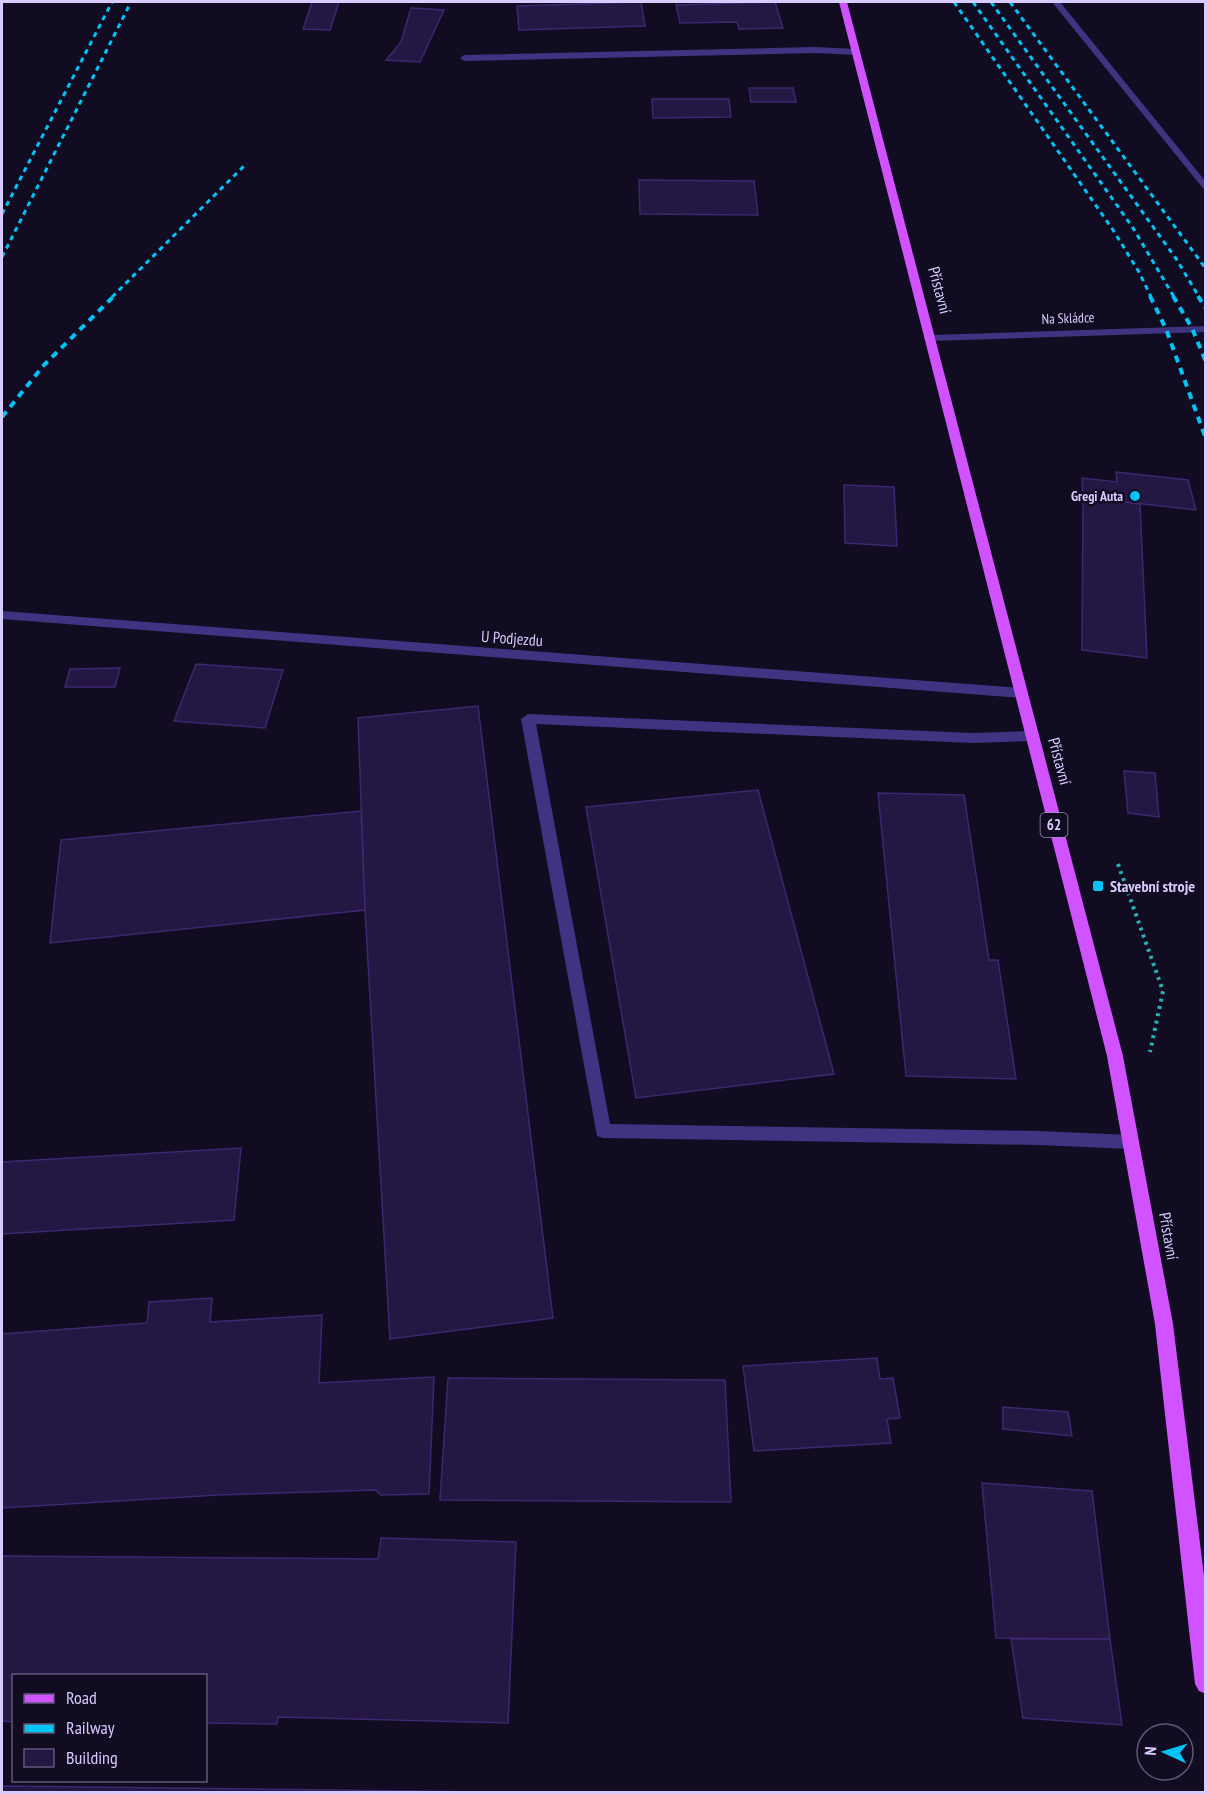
<svg xmlns="http://www.w3.org/2000/svg" width="1207" height="1794" font-family="'PT Sans Narrow',sans-serif">
  <style>
    .building { fill: #241743; stroke: #3d2770; stroke-width: 1.5 }
    .lines { fill: none; stroke-linecap: round; stroke-linejoin: round }
    .path { stroke: #27b1b7; stroke-width: 4; stroke-dasharray: 3 4.5; stroke-linecap: butt }
    .minor { fill: #3f3482; fill-rule: evenodd }
    .major { fill: #d152ff; fill-rule: evenodd }
    .rail-far1 { stroke: #00c3f6; stroke-width: 3; stroke-dasharray: 5 4.5; stroke-linecap: butt }
    .rail { stroke: #00c3f6; stroke-width: 4; stroke-dasharray: 7 6; stroke-linecap: butt }
    .poi-dot { fill: #00c3f6; stroke: #110c21; stroke-width: 2 }
    .labels { text-anchor: middle; stroke-width: 5; stroke-linejoin: round; paint-order: stroke }
    .far-street-label { font-size: 14px; fill: #d7cbff; stroke: #110c21 }
    .far-poi-label { font-size: 14px; font-weight: bold; fill: #d7cbff; stroke: #110c21; text-anchor: end }
    .shield { fill: #110c21; stroke: #9c92bc; stroke-width: 1.5 }
    .shield-label { font-size: 15px; font-weight: bold; fill: #d7cbff }
    .street-label { font-size: 16px; fill: #d7cbff; stroke: #110c21 }
    .poi-label { font-size: 16px; font-weight: bold; fill: #d7cbff; stroke: #110c21; text-anchor: start }
  </style>
  <rect width="100%" height="100%" fill="#110c21"/>
  <g class="building">
    <path d="M312 2H339L330 30 303 29Z"/>
    <path d="M641 2 645 26 519 30 517 6Z"/>
    <path d="M775 2 783 28 739 29 737 22 680 23 676 5Z"/>
    <path d="M411 8 444 10 420 62 386 60 401 42Z"/>
    <path d="M749 88H793L796 102H751Z"/>
    <path d="M652 99H729L731 117 653 118Z"/>
    <path d="M639 180 754 181 758 215 640 214Z"/>
    <path d="M1116 472 1188 480 1196 510 1083 497 1082 478 1117 482Z"/>
    <path d="M844 485 894 487 897 546 845 543Z"/>
    <path d="M1083 497 1140 504 1147 658 1082 650Z"/>
    <path d="M196 664 283 670 265 728 174 721Z"/>
    <path d="M120 668 115 687H65L70 669Z"/>
    <path d="M478 706 553 1318 390 1339 365 910 358 718Z"/>
    <path d="M1124 771 1155 773 1159 817 1128 813Z"/>
    <path d="M758 790 834 1074 636 1098 586 807Z"/>
    <path d="M878 793 964 795 989 960H998L1016 1079 906 1076Z"/>
    <path d="M361 811 365 910 50 943 61 840Z"/>
    <path d="M241 1148 234 1220 2 1234V1162Z"/>
    <path d="M212 1298 210 1322 322 1315 319 1383 434 1377 429 1494 381 1495 376 1490 218 1495 2 1508V1334L147 1323 149 1302Z"/>
    <path d="M877 1358 880 1379 893 1378 900 1418 887 1419 891 1443 754 1451 743 1366Z"/>
    <path d="M448 1378 725 1380 731 1502 440 1500Z"/>
    <path d="M1003 1407 1068 1412 1072 1436 1003 1429Z"/>
    <path d="M982 1483 1092 1491 1110 1639 996 1638Z"/>
    <path d="M381 1538 516 1542 508 1723 278 1717 277 1724 206 1723V1676H14V1722L2 1721V1556L378 1559Z"/>
    <path d="M1011 1639H1110L1122 1725 1023 1718Z"/>
    <path d="M2 1786 492 1792H2Z"/>
  </g>
  <g class="lines">
    <path class="path" d="M1118 864 1163 991 1150 1052"/>
    <g class="minor">
      <path d="M1052 2H1060L1206 182V192Z"/>
      <path d="M815 47 856 49 860 52 856 55 815 53 464 61 460 58 464 55Z"/>
      <path d="M1206 326V332L931 341 926 338 931 335Z"/>
      <path d="M2 611 1020 688 1027 693 1020 698 2 619Z"/>
      <path d="M528 714 973 733 1031 731 1038 736 1031 741 973 743 536 724 610 1124 1040 1131 1130 1135 1136 1137 1138 1142 1136 1147 1130 1149 1040 1145 603 1138 597 1136 521 719Z"/>
    </g>
    <path class="major" d="M839 2H847L1123 1056 1173 1324 1206 1592V1694L1199 1691 1195 1684 1155 1324 1107 1056Z"/>
    <g class="rail-far1">
      <path d="M954 2 1113 230 1139 272 1151 297"/>
      <path d="M973 2 1133 228 1174 297"/>
      <path d="M991 2 1177 260 1199 297"/>
      <path d="M1010 2 1206 269"/>
      <path d="M2 214 112 2"/>
      <path d="M2 257 131 2"/>
      <path d="M112 297 247 163"/>
    </g>
    <g class="rail">
      <path d="M1150 296 1166 329 1206 439"/>
      <path d="M1173 296 1192 328 1206 362"/>
      <path d="M1198 296 1206 309"/>
      <path d="M2 417 44 365 114 296"/>
    </g>
  </g>
  <g class="poi-dot">
    <circle cx="1135" cy="496" r="6"/>
    <rect x="1092" y="880" width="12" height="12" rx="3"/>
  </g>
  <g class="labels">
    <g class="far-street-label">
      <text transform="translate(1068 318) rotate(-2)" y="5">Na Skládce</text>
    </g>
    <g class="far-poi-label">
      <text x="1123" y="501">Gregi Auta</text>
    </g>
    <rect class="shield" x="1040.5" y="813" width="27" height="24" rx="4.5"/>
    <g class="shield-label">
      <text x="1054" y="830">62</text>
    </g>
    <g class="street-label">
      <text transform="translate(940 290) rotate(75)" y="6">Přístavní</text>
      <text transform="translate(512 638) rotate(4)" y="6">U Podjezdu</text>
      <text transform="translate(1060 761) rotate(75)" y="6">Přístavní</text>
      <text transform="translate(1169 1236) rotate(80)" y="6">Přístavní</text>
    </g>
    <g class="poi-label">
      <text x="1110" y="892">Stavební stroje</text>
    </g>
  </g>
  <rect width="1207" height="1794" fill="none" stroke="#d7cbff" stroke-width="6"/>
  <rect x="12" y="1674" width="195" height="108" fill="#110c21" stroke="#60587a" stroke-width="1.5"/>
  <rect x="24" y="1694" width="30" height="9" fill="#d152ff" stroke="#60587a" stroke-width="1.5"/>
  <text x="66" y="1704" font-size="18" fill="#d7cbff">Road</text>
  <rect x="24" y="1724" width="30" height="9" fill="#00c3f6" stroke="#60587a" stroke-width="1.5"/>
  <text x="66" y="1734" font-size="18" fill="#d7cbff">Railway</text>
  <rect x="24" y="1749" width="30" height="18" fill="#241743" stroke="#60587a" stroke-width="1.5"/>
  <text x="66" y="1764" font-size="18" fill="#d7cbff">Building</text>
  <g transform="translate(1165 1752) rotate(274)"><circle r="28" fill="#110c21" stroke="#60587a" stroke-width="1.5"/>
  <path d="M0-4.5L10 22L0 15L-10 22Z" fill="#00c3f6"/>
  <text y="-9" font-size="16" font-weight="bold" text-anchor="middle" fill="#d7cbff">N</text>
  </g>
</svg>
